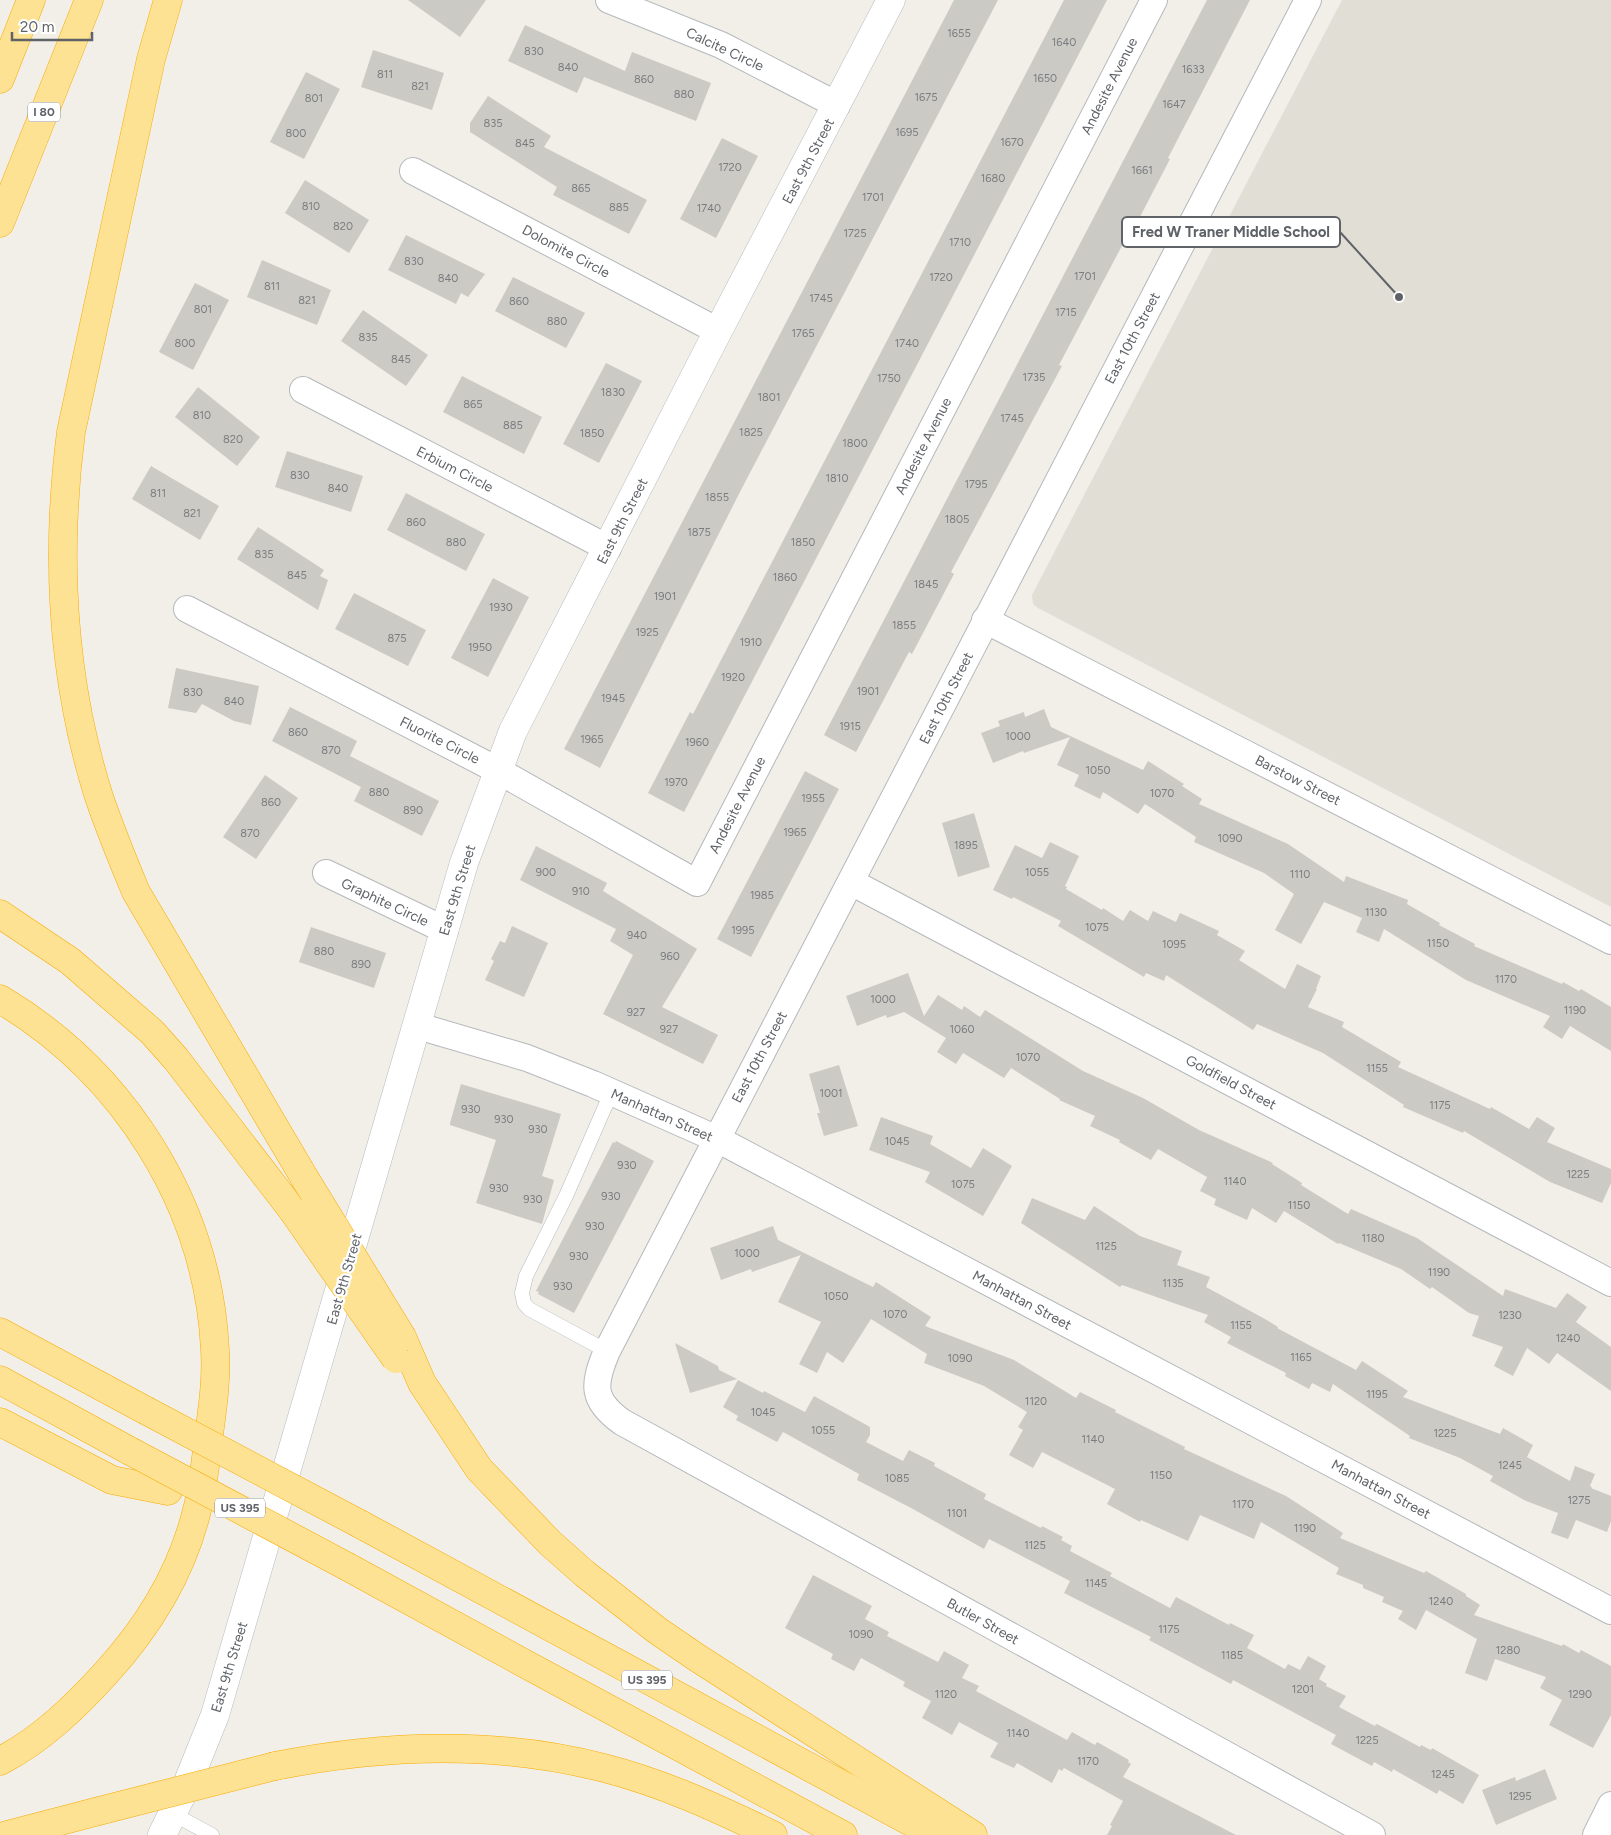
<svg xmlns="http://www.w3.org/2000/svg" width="1611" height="1835" font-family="Figtree,sans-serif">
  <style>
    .education { fill: #e1ded6 }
    .building { fill: #cccac5 }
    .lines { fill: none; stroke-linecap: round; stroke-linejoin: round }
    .lane-casing { stroke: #b5b8bc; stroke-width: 15 }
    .street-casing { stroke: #b5b8bc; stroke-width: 28 }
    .secondary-casing { stroke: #b6babf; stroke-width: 29 }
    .highway-casing { stroke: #f9ab00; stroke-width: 29 }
    .lane { stroke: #fff; stroke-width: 14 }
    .street { stroke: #fff; stroke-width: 26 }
    .secondary { stroke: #fff; stroke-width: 28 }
    .highway { stroke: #fde293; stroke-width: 28 }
    .highway-bridge-casing { stroke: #f9ab00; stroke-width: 29; stroke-linecap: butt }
    .highway-bridge { stroke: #fde293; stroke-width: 28 }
    .labels { text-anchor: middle; stroke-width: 4.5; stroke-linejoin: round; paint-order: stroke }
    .number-label { font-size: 11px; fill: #7a7d7f }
    .shield { fill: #fff; stroke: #8f9295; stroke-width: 1 }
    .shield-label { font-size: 12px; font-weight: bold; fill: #5f6368 }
    .street-label { font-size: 14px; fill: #5f6368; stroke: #fff }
    .leader { fill: none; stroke: #5f6368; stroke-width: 2 }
    .callout-dot { fill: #5f6368; stroke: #fff; stroke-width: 2 }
    .callout { fill: #fff; stroke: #5f6368; stroke-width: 2 }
    .callout-label { font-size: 15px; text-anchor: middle; font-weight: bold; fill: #5f6368 }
  </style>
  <rect width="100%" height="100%" fill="#f1efe8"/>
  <path class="education" d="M1342 0H1611V907L1038 608 1033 604 1032 595Z"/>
  <g class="building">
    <path d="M408 0H486L460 37Z"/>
    <path d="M954 0H998L742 488 600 768 564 749Z"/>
    <path d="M1064 0H1107L684 812 648 793 690 712 693 714Z"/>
    <path d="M1207 0H1250L1168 158 1170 159 1128 240 1126 238 1059 365 1062 366 951 572 954 574 912 654 909 652 856 752 824 735Z"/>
    <path d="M525 25 625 71 632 52 711 83 696 121 584 77 577 93 508 61Z"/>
    <path d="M373 50 444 73 432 110 361 87Z"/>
    <path d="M306 72 340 89 304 159 270 142Z"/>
    <path d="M488 96 551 136 544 147 647 200 629 234 553 195 557 187 470 132V123Z"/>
    <path d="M722 138 758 156 716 238 680 219Z"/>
    <path d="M305 180 369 220 349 253 285 213Z"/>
    <path d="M406 235 485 274 468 297 461 293 456 304 388 270Z"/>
    <path d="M262 260 331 290 317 325 247 297Z"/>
    <path d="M513 277 585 313 566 348 495 311Z"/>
    <path d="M195 283 229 300 193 370 159 352Z"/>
    <path d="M363 310 428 355 406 386 341 341Z"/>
    <path d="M606 363 642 381 599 463 563 444Z"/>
    <path d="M462 376 542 417 524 454 443 412Z"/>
    <path d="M198 387 260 437 237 466 175 417Z"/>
    <path d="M287 451 363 476 351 512 275 487Z"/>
    <path d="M151 466 219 506 200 540 132 499Z"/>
    <path d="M406 493 485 534 466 571 387 530Z"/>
    <path d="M258 527 324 570 320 576 328 580 318 610 237 559Z"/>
    <path d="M493 578 529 597 488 677 451 658Z"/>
    <path d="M354 593 426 630 408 666 335 629Z"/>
    <path d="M176 668 259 686 251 725 234 721 202 704 196 713 168 708Z"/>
    <path d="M290 707 357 741 350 756 439 801 422 836 354 801 361 787 272 741Z"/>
    <path d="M1044 709 1051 727 1143 770 1148 761 1184 784 1182 786 1202 799 1199 804 1288 844 1344 882 1346 876 1408 900 1407 904 1440 923 1439 925 1475 944 1474 946 1562 984 1563 982 1579 991 1581 989 1611 1007V1051L1570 1026 1562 1039 1543 1027 1550 1016 1466 980 1384 929 1379 942 1356 932 1362 918 1324 902 1301 944 1275 930 1294 894 1264 873 1194 842 1196 837 1145 804 1138 814 1103 792 1100 799 1074 786 1079 775 1057 765 1070 737 1024 753 1023 751 993 763 981 733 1000 726 998 721 1024 712 1025 717Z"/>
    <path d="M805 771 839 789 751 957 717 939Z"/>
    <path d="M265 775 298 798 256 859 223 837Z"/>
    <path d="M974 813 990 867 958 877 942 823Z"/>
    <path d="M1050 842 1079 856 1065 886 1067 887 1066 889 1102 910 1103 908 1123 921 1130 910 1148 921 1153 911 1176 922 1180 913 1219 931 1217 935 1245 951 1239 960 1285 989 1297 964 1321 976 1316 989H1317L1308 1007 1344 1022 1342 1027 1401 1062 1398 1067 1490 1109 1491 1107 1529 1129 1537 1117 1555 1128 1547 1142 1611 1169V1183L1602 1203 1550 1182 1464 1131 1463 1133 1403 1107 1404 1105 1323 1053 1257 1024 1253 1030 1166 975 1164 981 1146 973 1144 977 1058 926 1061 921 1013 897 1012 899 993 890 1015 845 1042 858Z"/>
    <path d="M536 846 607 883 603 891 697 949 662 1007 718 1035 703 1064 603 1014 633 955 610 941 616 929 520 880Z"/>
    <path d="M512 926 548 943 524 997 485 980 494 961 491 959 500 941 505 943Z"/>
    <path d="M311 927 386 953 374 988 299 962Z"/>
    <path d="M908 973 924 1016 938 995 962 1010 964 1006 980 1017 985 1010 1083 1071 1143 1098 1199 1130 1273 1163 1272 1164 1302 1183 1301 1185 1348 1214 1351 1209 1417 1238 1503 1296 1505 1289 1556 1308 1567 1293 1587 1307 1576 1322 1611 1347V1391L1557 1353 1549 1364 1527 1348 1513 1376 1494 1366 1503 1347 1472 1336 1479 1316 1469 1313 1432 1287 1430 1289 1401 1269 1339 1243 1338 1244 1284 1211 1276 1223 1252 1208 1247 1220 1214 1205 1216 1199 1200 1191 1207 1177 1158 1149 1151 1160 1119 1142 1120 1140 1090 1126 1095 1116 1059 1100 1060 1099 1011 1068 1004 1078 963 1053 956 1064 937 1052 946 1038 904 1012 887 1018 886 1015 857 1026 846 996Z"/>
    <path d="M839 1065 858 1126 824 1136 817 1113H820L809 1074Z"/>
    <path d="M461 1084 561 1114 542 1176 554 1180 542 1224 476 1203 496 1140 450 1125V1123Z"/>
    <path d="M881 1117 933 1136 930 1144 971 1168 983 1148 1012 1166 983 1216 925 1182 930 1172 869 1150Z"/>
    <path d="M616 1141 654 1161 574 1313 538 1294 539 1292 536 1291 613 1142 615 1143Z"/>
    <path d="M1032 1198 1085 1220 1094 1206 1140 1236 1182 1251 1177 1265 1210 1277 1206 1287 1265 1319 1278 1327 1277 1328 1356 1370 1362 1361 1408 1391 1403 1397 1500 1434 1503 1428 1533 1445 1527 1457 1570 1481 1575 1466 1595 1474 1590 1486 1592 1487 1591 1488 1611 1496V1521L1607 1532 1576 1520 1568 1539 1551 1533 1558 1513 1526 1501 1490 1481 1493 1476 1460 1458 1409 1438 1410 1436 1333 1384 1330 1392 1312 1383 1309 1389 1285 1376 1286 1373 1227 1343 1231 1337 1204 1322 1208 1315 1122 1285 1120 1287 1021 1223Z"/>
    <path d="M773 1226 778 1240 873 1287 876 1282 931 1317 925 1326 1014 1360 1076 1398 1080 1392 1116 1410 1115 1412 1185 1447 1184 1449 1286 1496 1343 1533 1340 1538 1424 1573 1426 1571 1466 1594V1596L1480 1605 1474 1615 1562 1646 1563 1644 1579 1653 1581 1650 1611 1666V1715L1593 1748 1549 1725 1562 1700 1540 1688 1546 1677 1495 1659 1487 1681 1465 1673 1477 1639 1426 1610 1416 1630 1398 1619 1403 1611 1382 1602 1384 1597 1363 1588V1585L1336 1574 1339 1568 1261 1522 1254 1539 1200 1515 1188 1541 1141 1520 1140 1522 1107 1504 1115 1489 1042 1452 1033 1468 1009 1455 1023 1430 1018 1427 1027 1412 984 1386 924 1363 927 1354 871 1319 843 1363 827 1352 817 1373 799 1364 821 1322 778 1302 801 1255 752 1272 751 1269 721 1280 710 1248Z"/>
    <path d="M675 1343 718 1366 719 1370 737 1379 690 1393Z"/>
    <path d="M738 1380 763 1393 764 1391 805 1412 814 1396 870 1427V1435L866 1442 903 1461 909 1450 935 1463 934 1466 986 1494 984 1499 1041 1528 1042 1526 1063 1537 1061 1540 1072 1546 1070 1551 1112 1573 1110 1576 1170 1608 1176 1597 1229 1625 1230 1623 1254 1635 1247 1648 1285 1669 1288 1664 1300 1670 1308 1656 1326 1666 1319 1679 1327 1684 1326 1686 1346 1696 1339 1707 1375 1726 1376 1724 1379 1725 1420 1747 1421 1745 1431 1750 1432 1748 1479 1775 1463 1804 1439 1790 1437 1794 1393 1769 1392 1772 1374 1762 1372 1766 1331 1744 1336 1735 1233 1680 1231 1684 1149 1640 1151 1637 1064 1593 1070 1581 989 1539 984 1549 913 1509 857 1480 859 1474 783 1432 777 1442 736 1420 738 1416 723 1407Z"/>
    <path d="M813 1575 872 1606 865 1619 889 1632 887 1636 938 1662 944 1651 969 1665 962 1678 979 1686 976 1691 1067 1740 1072 1732 1095 1745 1097 1742 1129 1760 1128 1762 1131 1764 1123 1777 1236 1835H1107L1112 1826 1110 1825 1123 1801 1064 1768 1062 1771 1059 1769 1052 1783 1017 1763 1014 1768 990 1757 998 1743 959 1722 952 1735 922 1718 931 1701 903 1686 905 1682 861 1658 854 1671 831 1659 833 1654 785 1628Z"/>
    <path d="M1545 1769 1557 1799 1496 1825 1482 1790 1515 1777 1516 1781Z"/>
  </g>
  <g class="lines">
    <defs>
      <g id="lane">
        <path d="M607 1351 529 1309 524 1303 522 1293 526 1276 566 1196 611 1093"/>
        <path d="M173 1814 212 1835"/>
      </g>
      <g id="street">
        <path d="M609 0 721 45 837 105"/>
        <path d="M1308 0 607 1351C593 1384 591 1400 622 1422L1372 1835"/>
        <path d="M413 171 718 331"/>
        <path d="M303 390 608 548"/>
        <path d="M187 609 497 770 697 883 1154 0"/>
        <path d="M985 620 1611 941"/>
        <path d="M326 873 445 930"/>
        <path d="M851 882 1611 1283"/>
        <path d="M418 1026 527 1058 593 1084 717 1139 1611 1611"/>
        <path d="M1596 1835 1611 1805"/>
      </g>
      <path id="secondary" d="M162 1835 188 1782 215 1715 464 863 513 731 718 331 891 0"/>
      <g id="highway">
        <path d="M168 0 151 59 71 432C55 556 61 677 99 797 110 829 123 861 136 892L304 1177"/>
        <path d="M0 79 31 0"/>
        <path d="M0 223 89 0"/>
        <path d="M0 914 70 961 152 1032 176 1059 293 1211"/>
        <path d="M0 999C124 1073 208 1205 215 1350 217 1381 212 1411 208 1442 205 1465 203 1488 197 1510 182 1572 148 1627 106 1673 75 1707 41 1740 0 1761"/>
        <path d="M0 1332 145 1410"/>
        <path d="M402 1337 422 1383 479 1469 550 1543 585 1574 658 1631 696 1657 973 1835"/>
        <path d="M0 1380 130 1451"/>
        <path d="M0 1422 112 1480 168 1491"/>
        <path d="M360 1524 935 1835"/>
        <path d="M348 1567 542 1673 843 1835"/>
        <path d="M275 1766C385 1744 495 1740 604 1768 663 1783 719 1809 773 1835"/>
        <path d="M7 1835 95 1812"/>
      </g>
    </defs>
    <use href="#lane" class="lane-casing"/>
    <use href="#street" class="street-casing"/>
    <use href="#secondary" class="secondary-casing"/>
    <use href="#highway" class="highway-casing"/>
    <use href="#lane" class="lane"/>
    <use href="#street" class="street"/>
    <use href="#secondary" class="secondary"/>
    <use href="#highway" class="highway"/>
    <defs>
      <g id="highway-bridge">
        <path d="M304 1177 402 1337"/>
        <path d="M293 1211 396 1359"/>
        <path d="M145 1410 360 1524"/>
        <path d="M130 1451 348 1567"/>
        <path d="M95 1812 275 1766"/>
      </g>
    </defs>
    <use href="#highway-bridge" class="highway-bridge-casing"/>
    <use href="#highway-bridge" class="highway-bridge"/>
  </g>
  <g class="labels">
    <g class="number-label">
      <text x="959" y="37">1655</text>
      <text x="1064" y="46">1640</text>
      <text x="534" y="55">830</text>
      <text x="568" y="71">840</text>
      <text x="1193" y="73">1633</text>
      <text x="385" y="78">811</text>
      <text x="1045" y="82">1650</text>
      <text x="644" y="83">860</text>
      <text x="420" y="90">821</text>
      <text x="684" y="98">880</text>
      <text x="926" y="101">1675</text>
      <text x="314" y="102">801</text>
      <text x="1174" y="108">1647</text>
      <text x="493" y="127">835</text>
      <text x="907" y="136">1695</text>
      <text x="296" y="137">800</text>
      <text x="1012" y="146">1670</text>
      <text x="525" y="147">845</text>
      <text x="730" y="171">1720</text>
      <text x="1142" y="174">1661</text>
      <text x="993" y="182">1680</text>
      <text x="581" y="192">865</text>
      <text x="873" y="201">1701</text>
      <text x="311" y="210">810</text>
      <text x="619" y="211">885</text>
      <text x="709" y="212">1740</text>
      <text x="343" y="230">820</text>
      <text x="855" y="237">1725</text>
      <text x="960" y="246">1710</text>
      <text x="414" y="265">830</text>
      <text x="1085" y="280">1701</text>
      <text x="941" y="281">1720</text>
      <text x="448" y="282">840</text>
      <text x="272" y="290">811</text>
      <text x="821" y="302">1745</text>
      <text x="307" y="304">821</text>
      <text x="519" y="305">860</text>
      <text x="203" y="313">801</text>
      <text x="1066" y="316">1715</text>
      <text x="557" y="325">880</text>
      <text x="803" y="337">1765</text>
      <text x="368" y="341">835</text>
      <text x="185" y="347">800</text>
      <text x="907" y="347">1740</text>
      <text x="401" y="363">845</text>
      <text x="1034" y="381">1735</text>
      <text x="889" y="382">1750</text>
      <text x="613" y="396">1830</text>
      <text x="769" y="401">1801</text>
      <text x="473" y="408">865</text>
      <text x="202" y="419">810</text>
      <text x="1012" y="422">1745</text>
      <text x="513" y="429">885</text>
      <text x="751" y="436">1825</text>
      <text x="592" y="437">1850</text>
      <text x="233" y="443">820</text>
      <text x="855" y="447">1800</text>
      <text x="300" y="479">830</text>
      <text x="837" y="482">1810</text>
      <text x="976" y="488">1795</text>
      <text x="338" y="492">840</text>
      <text x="158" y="497">811</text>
      <text x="717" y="501">1855</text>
      <text x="192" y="517">821</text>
      <text x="957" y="523">1805</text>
      <text x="416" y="526">860</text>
      <text x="699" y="536">1875</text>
      <text x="456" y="546">880</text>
      <text x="803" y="546">1850</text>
      <text x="264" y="558">835</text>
      <text x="297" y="579">845</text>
      <text x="785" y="581">1860</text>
      <text x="926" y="588">1845</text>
      <text x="665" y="600">1901</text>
      <text x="501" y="611">1930</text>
      <text x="904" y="629">1855</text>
      <text x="647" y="636">1925</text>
      <text x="397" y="642">875</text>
      <text x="751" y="646">1910</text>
      <text x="480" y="651">1950</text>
      <text x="733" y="681">1920</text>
      <text x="868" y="695">1901</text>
      <text x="193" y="696">830</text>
      <text x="613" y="702">1945</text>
      <text x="234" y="705">840</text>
      <text x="850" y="730">1915</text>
      <text x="298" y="736">860</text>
      <text x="1018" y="740">1000</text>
      <text x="592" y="743">1965</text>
      <text x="697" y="746">1960</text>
      <text x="331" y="754">870</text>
      <text x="1098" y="774">1050</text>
      <text x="676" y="786">1970</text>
      <text x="379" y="796">880</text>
      <text x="1162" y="797">1070</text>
      <text x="813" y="802">1955</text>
      <text x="271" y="806">860</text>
      <text x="413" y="814">890</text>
      <text x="795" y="836">1965</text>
      <text x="250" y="837">870</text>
      <text x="1230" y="842">1090</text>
      <text x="966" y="849">1895</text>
      <text x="546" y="876">900</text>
      <text x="1037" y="876">1055</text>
      <text x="1300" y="878">1110</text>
      <text x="581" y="895">910</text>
      <text x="762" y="899">1985</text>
      <text x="1376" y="916">1130</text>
      <text x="1097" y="931">1075</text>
      <text x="743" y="934">1995</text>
      <text x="637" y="939">940</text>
      <text x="1438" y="947">1150</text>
      <text x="1174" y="948">1095</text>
      <text x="324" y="955">880</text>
      <text x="670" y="960">960</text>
      <text x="361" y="968">890</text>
      <text x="1506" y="983">1170</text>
      <text x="883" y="1003">1000</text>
      <text x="1575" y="1014">1190</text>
      <text x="636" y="1016">927</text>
      <text x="669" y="1033">927</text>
      <text x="962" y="1033">1060</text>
      <text x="1028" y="1061">1070</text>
      <text x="1377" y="1072">1155</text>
      <text x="831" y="1097">1001</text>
      <text x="1440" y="1109">1175</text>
      <text x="471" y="1113">930</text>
      <text x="504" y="1123">930</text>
      <text x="538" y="1133">930</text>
      <text x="897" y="1145">1045</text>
      <text x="627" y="1169">930</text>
      <text x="1578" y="1178">1225</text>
      <text x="1235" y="1185">1140</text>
      <text x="963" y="1188">1075</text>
      <text x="499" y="1192">930</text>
      <text x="611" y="1200">930</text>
      <text x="533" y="1203">930</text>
      <text x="1299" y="1209">1150</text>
      <text x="595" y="1230">930</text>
      <text x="1373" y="1242">1180</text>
      <text x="1106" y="1250">1125</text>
      <text x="747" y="1257">1000</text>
      <text x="579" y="1260">930</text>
      <text x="1439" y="1276">1190</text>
      <text x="1173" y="1287">1135</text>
      <text x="563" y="1290">930</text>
      <text x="836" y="1300">1050</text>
      <text x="895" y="1318">1070</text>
      <text x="1510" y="1319">1230</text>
      <text x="1241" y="1329">1155</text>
      <text x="1568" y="1342">1240</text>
      <text x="1301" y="1361">1165</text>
      <text x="960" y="1362">1090</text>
      <text x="1377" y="1398">1195</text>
      <text x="1036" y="1405">1120</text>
      <text x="763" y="1416">1045</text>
      <text x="823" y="1434">1055</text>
      <text x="1445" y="1437">1225</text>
      <text x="1093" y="1443">1140</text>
      <text x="1510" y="1469">1245</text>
      <text x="1161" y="1479">1150</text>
      <text x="897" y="1482">1085</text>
      <text x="1579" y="1504">1275</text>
      <text x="1243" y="1508">1170</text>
      <text x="957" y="1517">1101</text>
      <text x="1305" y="1532">1190</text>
      <text x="1035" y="1549">1125</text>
      <text x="1096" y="1587">1145</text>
      <text x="1441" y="1605">1240</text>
      <text x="1169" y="1633">1175</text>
      <text x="861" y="1638">1090</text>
      <text x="1508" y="1654">1280</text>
      <text x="1232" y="1659">1185</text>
      <text x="1303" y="1693">1201</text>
      <text x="946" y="1698">1120</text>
      <text x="1580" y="1698">1290</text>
      <text x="1018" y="1737">1140</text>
      <text x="1367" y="1744">1225</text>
      <text x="1088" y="1765">1170</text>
      <text x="1443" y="1778">1245</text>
      <text x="1520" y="1800">1295</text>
    </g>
    <g class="shield">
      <rect x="28" y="102.5" width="32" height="19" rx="4"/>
      <rect x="215" y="1498.5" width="50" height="19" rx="4"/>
      <rect x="622" y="1670.5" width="50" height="19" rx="4"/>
    </g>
    <g class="shield-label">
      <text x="44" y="116">I 80</text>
      <text x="240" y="1512">US 395</text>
      <text x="647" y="1684">US 395</text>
    </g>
    <g class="street-label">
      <text transform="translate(725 49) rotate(25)" y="5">Calcite Circle</text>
      <text transform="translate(1109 86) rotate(-63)" y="5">Andesite Avenue</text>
      <text transform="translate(808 161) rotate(-62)" y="5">East 9th Street</text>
      <text transform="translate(566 251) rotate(28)" y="5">Dolomite Circle</text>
      <text transform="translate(1132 338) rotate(-62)" y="5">East 10th Street</text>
      <text transform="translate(923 446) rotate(-63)" y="5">Andesite Avenue</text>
      <text transform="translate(455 469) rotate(27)" y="5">Erbium Circle</text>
      <text transform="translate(622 521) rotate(-63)" y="5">East 9th Street</text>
      <text transform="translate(946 698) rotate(-63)" y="5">East 10th Street</text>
      <text transform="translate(440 740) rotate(27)" y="5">Fluorite Circle</text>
      <text transform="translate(1298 780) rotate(27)" y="5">Barstow Street</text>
      <text transform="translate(737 805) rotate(-63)" y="5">Andesite Avenue</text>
      <text transform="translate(457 890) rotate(-73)" y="5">East 9th Street</text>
      <text transform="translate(385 902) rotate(25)" y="5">Graphite Circle</text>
      <text transform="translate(759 1057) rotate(-62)" y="5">East 10th Street</text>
      <text transform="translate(1231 1082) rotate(28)" y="5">Goldfield Street</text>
      <text transform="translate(662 1115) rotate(24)" y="5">Manhattan Street</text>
      <text transform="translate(344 1279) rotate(-74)" y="5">East 9th Street</text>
      <text transform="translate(1022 1300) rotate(28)" y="5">Manhattan Street</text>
      <text transform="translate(1381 1489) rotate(28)" y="5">Manhattan Street</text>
      <text transform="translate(983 1621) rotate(29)" y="5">Butler Street</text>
      <text transform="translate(229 1667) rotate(-73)" y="5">East 9th Street</text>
    </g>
  </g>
  <path class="leader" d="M1399 297L1340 232"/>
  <circle class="callout-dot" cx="1399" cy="297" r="5"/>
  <rect class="callout" x="1122" y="217" width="218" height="30" rx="5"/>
  <g class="callout-label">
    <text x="1231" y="237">Fred W Traner Middle School</text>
  </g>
  <path d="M12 32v8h80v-8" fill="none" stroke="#5f6368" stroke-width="2.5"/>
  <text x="20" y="32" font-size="15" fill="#5f6368" stroke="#ffffff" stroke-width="4" paint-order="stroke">20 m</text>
</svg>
